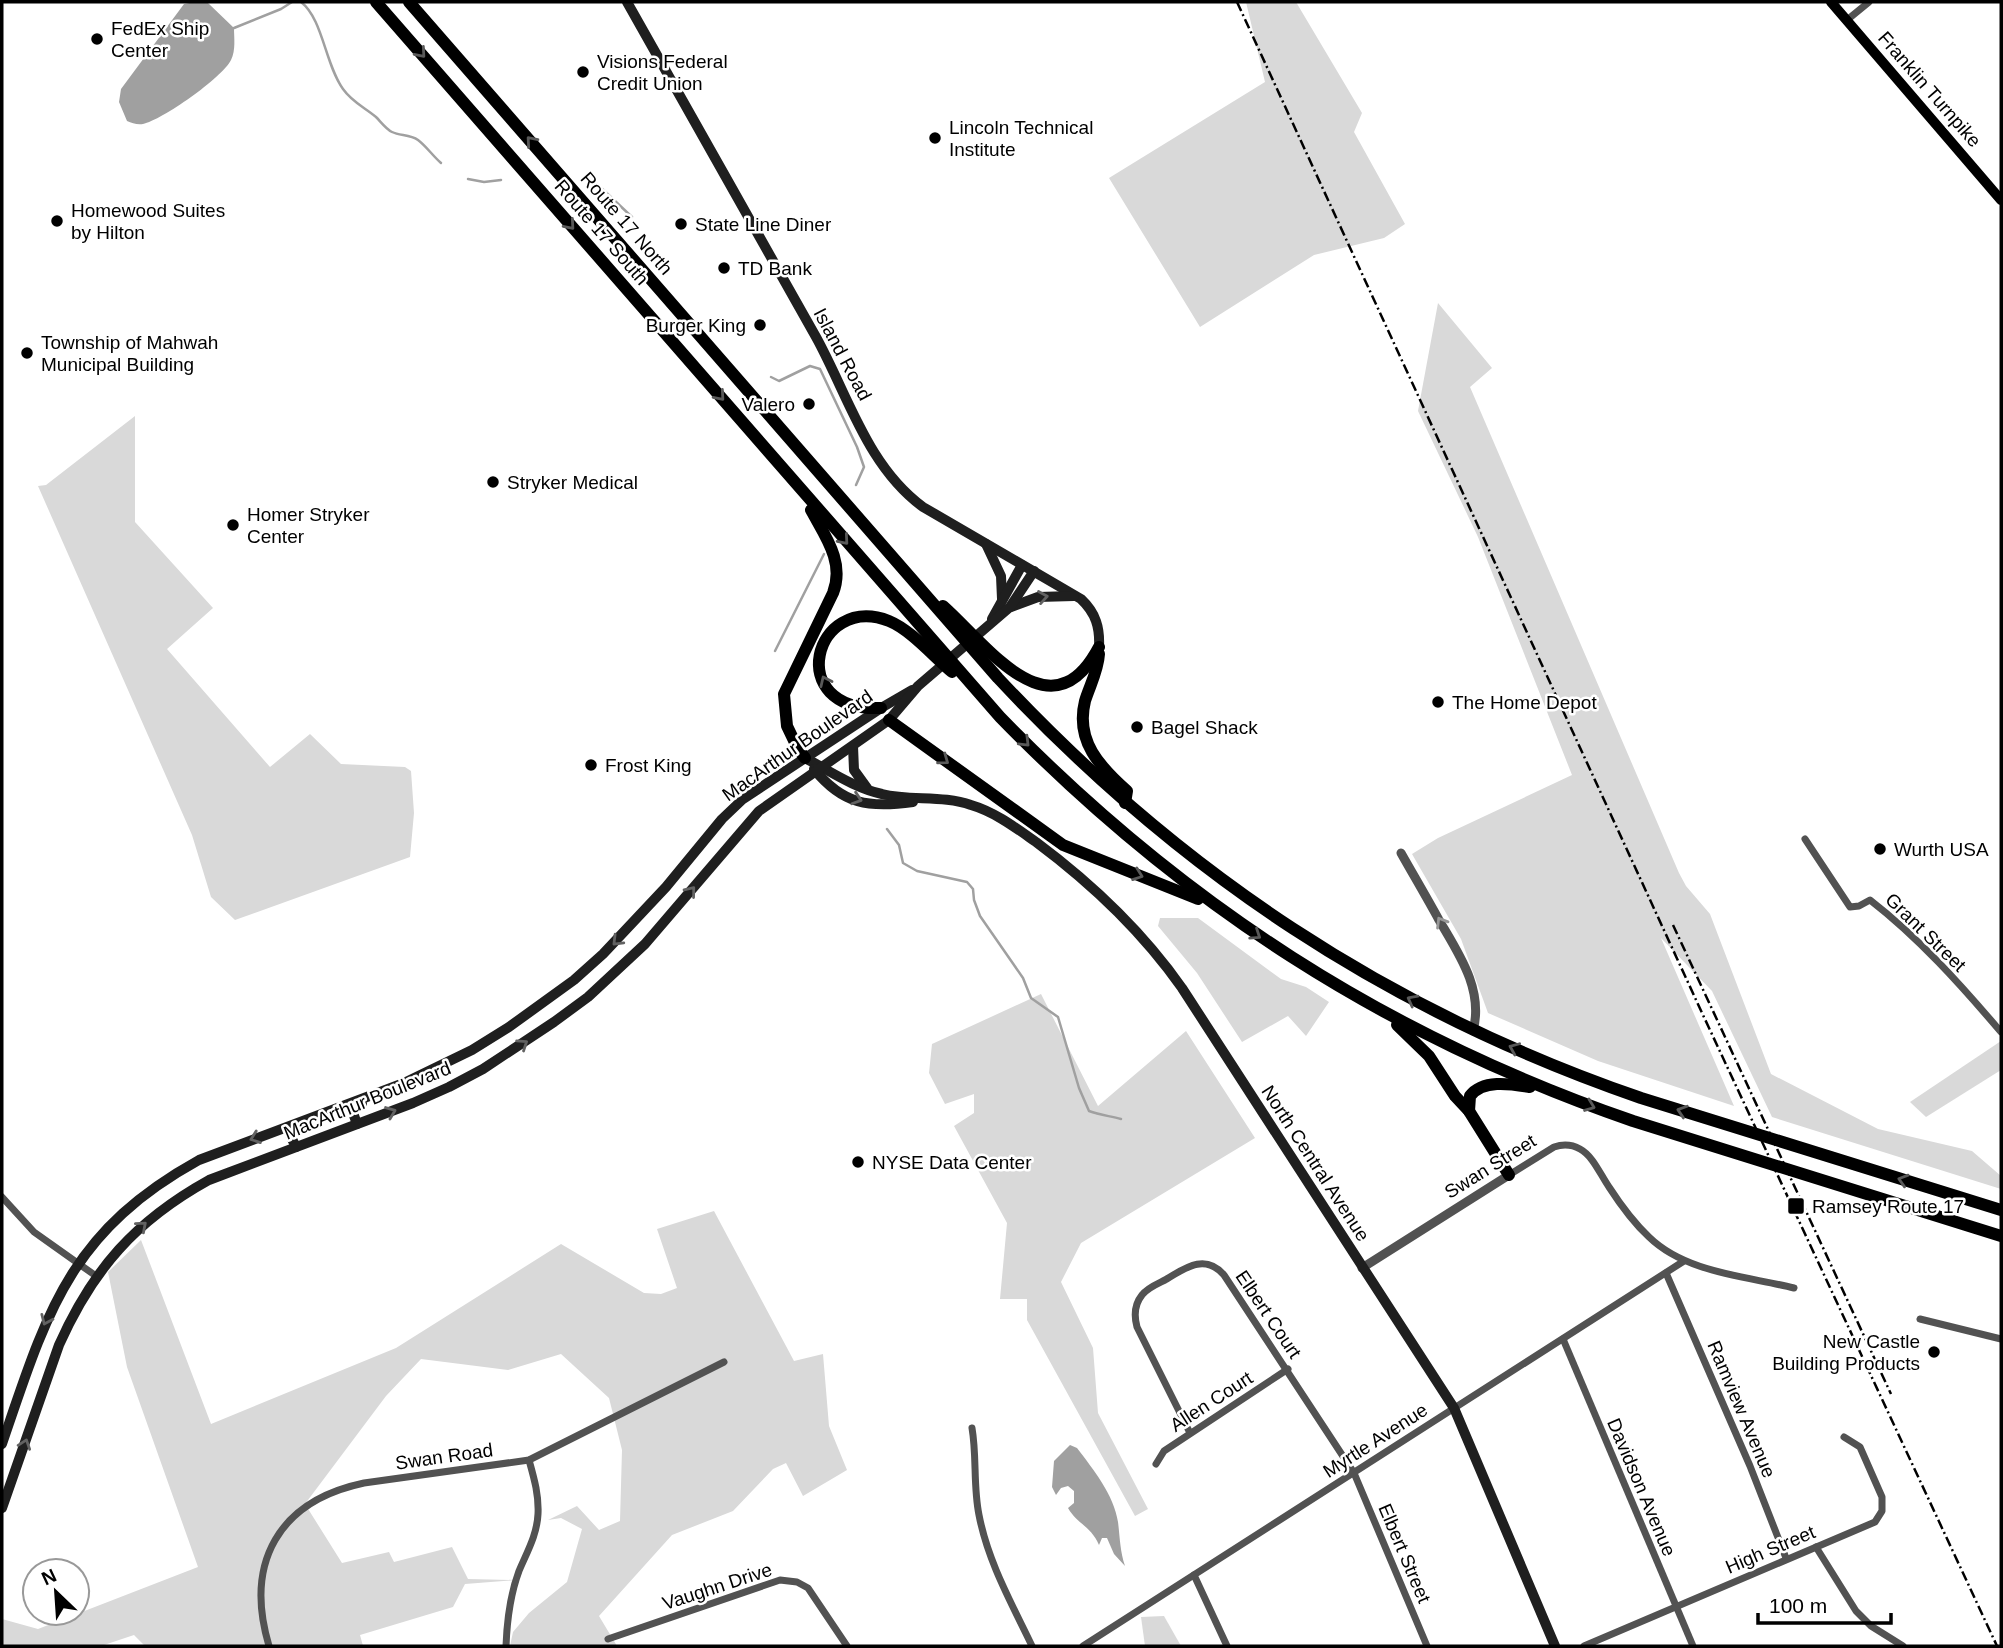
<svg xmlns="http://www.w3.org/2000/svg" width="2003" height="1648" font-family="Helvetica,sans-serif">
  <style>
    .green { fill: #d9d9d9 }
    .water { fill: #a0a0a0 }
    .lines { fill: none; stroke-linecap: round; stroke-linejoin: round }
    .stream { stroke: #a0a0a0; stroke-width: 2.5 }
    .minor { stroke: #525252; stroke-width: 7 }
    .tertiary { stroke: #525252; stroke-width: 9 }
    .secondary { stroke: #1f1f1f; stroke-width: 10 }
    .primary { stroke: #000; stroke-width: 10 }
    .trunk { stroke: #000; stroke-width: 12 }
    .rail { stroke: #000; stroke-width: 2.5; stroke-dasharray: 10 3.5 2 3.5; stroke-linecap: butt }
    .oneway { stroke: #595959 }
    .oneway2 { stroke: #626262 }
    .oneway3 { stroke: #979797 }
    .poi-dot { fill: #000; stroke: #fff; stroke-width: 2.5 }
    .labels { text-anchor: middle; stroke-width: 5; stroke-linejoin: round; paint-order: stroke }
    .poi-label { font-size: 19px; fill: #000; stroke: #fff; text-anchor: start }
    .street-label { font-size: 19px; fill: #000; stroke: #fff }
  </style>
  <rect width="100%" height="100%" fill="#fff"/>
  <g class="green">
    <path d="M1246 2H1296L1362 113 1354 132 1405 224 1384 238 1314 255 1200 327 1109 178 1265 82Z"/>
    <path d="M1438 303 1492 368 1470 387 1679 873 1686 886 1710 914 1771 1074 1878 1129 1972 1151 2001 1176V1189L1772 1117 1712 991 1661 938 1734 1106 1598 1061 1488 1013 1461 939 1412 854 1438 838 1572 775 1478 537 1418 411Z"/>
    <path d="M135 416V522L213 608 167 649 270 767 310 734 341 764 405 767 411 771 414 813 410 857 235 920 211 897 192 835 38 486 46 485Z"/>
    <path d="M1160 918H1198L1281 979 1306 987 1329 1002 1306 1036 1288 1016 1242 1042 1197 973 1158 926Z"/>
    <path d="M1041 994 1098 1106 1186 1031 1255 1138 1081 1243 1061 1282 1093 1348 1098 1413 1148 1509 1135 1516 1027 1320V1299H1000L1007 1223 954 1126 974 1113V1094L945 1104 929 1073 932 1044Z"/>
    <path d="M2001 1041V1070L1926 1117 1910 1102Z"/>
    <path d="M714 1211 794 1361 823 1354 829 1426 847 1470 803 1496 786 1463 773 1469 733 1511 672 1535 599 1616 617 1646H510L513 1632 529 1613 567 1582 582 1529 561 1518 548 1520 577 1506 599 1530 620 1521 622 1450 609 1398 561 1354 508 1370 421 1359 386 1396 305 1504 342 1563 389 1552 394 1562 452 1547 468 1579 516 1580 465 1584 453 1607 360 1635 363 1646H145L134 1635 101 1646H2V1619L38 1629 198 1567 127 1367 108 1272 141 1240 211 1424 396 1348 561 1244 644 1293 661 1294 677 1288 657 1229Z"/>
    <path d="M1164 1616 1181 1646H1145L1141 1617Z"/>
  </g>
  <g class="water">
    <path d="M195 2 208 3 234 28C234 38 236 50 231 60 222 78 162 120 143 124 137 125 132 123 127 121L119 102 121 89 184 4Z"/>
    <path d="M1070 1445 1077 1448C1093 1469 1114 1495 1118 1522 1120 1538 1120 1551 1125 1566L1114 1554 1107 1538H1102L1099 1545C1091 1526 1077 1524 1068 1508L1074 1503V1491L1068 1486 1061 1488 1056 1495 1052 1487 1054 1461Z"/>
  </g>
  <g class="lines">
    <g class="stream">
      <path d="M301 2C323 19 325 64 343 89 352 102 364 107 376 117 381 122 386 129 392 132 400 136 410 134 418 140 426 146 433 156 441 163"/>
      <path d="M234 28 281 9 292 2"/>
      <path d="M468 179 484 182 501 180"/>
      <path d="M596 183 632 217"/>
      <path d="M771 377 779 381 810 366 820 369 857 447 864 467 856 485"/>
      <path d="M775 651 824 554"/>
      <path d="M887 829 899 845 903 863 917 871 967 882 973 889 974 900 980 916 1023 978 1031 998 1058 1017 1079 1088 1089 1111C1100 1115 1110 1116 1121 1119"/>
    </g>
    <g class="minor">
      <path d="M1847 20 1869 2"/>
      <path d="M1805 839 1850 907 1859 906 1870 900C1919 938 1961 985 2001 1032"/>
      <path d="M1509 1175 1554 1147C1563 1144 1571 1144 1580 1149 1593 1156 1600 1174 1609 1187 1620 1204 1634 1223 1649 1237 1686 1273 1746 1276 1794 1288"/>
      <path d="M2 1197 34 1232 96 1276"/>
      <path d="M1666 1273 1750 1466 1786 1558"/>
      <path d="M1920 1319 2001 1339"/>
      <path d="M1563 1339 1693 1646"/>
      <path d="M972 1428C977 1457 973 1486 979 1515 988 1562 1012 1604 1032 1646"/>
      <path d="M1190 1433 1137 1327C1134 1316 1134 1305 1142 1295 1147 1288 1157 1284 1165 1280 1185 1268 1205 1253 1224 1275L1354 1473 1427 1646"/>
      <path d="M1156 1464 1164 1451 1288 1369"/>
      <path d="M1816 1547 1856 1611 1871 1626 1903 1646"/>
      <path d="M1194 1575 1227 1646"/>
      <path d="M608 1639 780 1580 797 1582 808 1588 847 1646"/>
      <path d="M269 1646C244 1562 279 1501 364 1483L529 1460 724 1362"/>
      <path d="M506 1646C507 1620 510 1595 519 1571 527 1552 537 1535 538 1514 539 1495 534 1478 529 1460"/>
      <path d="M1083 1646 1684 1261"/>
      <path d="M1584 1646 1875 1522 1882 1511V1497L1860 1447 1844 1437"/>
    </g>
    <g class="tertiary">
      <path d="M1401 853C1414 876 1427 898 1439 920 1459 954 1484 990 1473 1031"/>
      <path d="M1362 1268 1509 1175"/>
    </g>
    <g class="secondary">
      <path d="M627 2C690 114 753 225 816 337 848 395 867 466 923 507L1081 599C1096 613 1100 628 1099 647"/>
      <path d="M986 544 1001 576 1002 599"/>
      <path d="M1011 607 1038 597 1074 596"/>
      <path d="M992 619 1022 565"/>
      <path d="M853 746 854 770 867 788"/>
      <path d="M805 758C830 771 854 788 882 794 911 801 943 795 971 805 995 812 1016 828 1036 842 1091 883 1142 931 1182 988L1454 1408 1555 1646"/>
      <path d="M814 769C843 805 869 808 913 802"/>
      <path d="M357 1124 352 1110 362 1104"/>
      <path d="M296 1147 290 1135 302 1125"/>
      <path d="M2 1444C47 1312 69 1232 199 1160L404 1083 472 1050 509 1027 574 980 603 954 666 887 722 819 743 799 881 708 912 690"/>
      <path d="M2 1508 59 1345C93 1269 135 1221 209 1180L413 1103 449 1087 483 1069 554 1022 588 997 645 944 759 811 889 720 918 686 1010 607 1034 571"/>
    </g>
    <path class="primary" d="M1831 2 2001 200"/>
    <g class="trunk">
      <path d="M376 2 1000 717C1182 904 1386 1036 1633 1121L2001 1236"/>
      <path d="M409 2 998 678C1180 873 1388 1011 1641 1098L2001 1210"/>
      <path d="M943 606C987 645 1051 738 1099 647"/>
      <path d="M1099 654C1098 671 1090 685 1085 701 1075 741 1100 767 1127 791L1125 803"/>
      <path d="M881 708C782 712 814 592 889 621 911 630 933 656 952 672"/>
      <path d="M889 720 1063 845 1198 899"/>
      <path d="M805 758 798 749 787 726 784 694 833 593C845 562 825 536 811 510"/>
      <path d="M1397 1025 1429 1056 1455 1096 1469 1111 1509 1175"/>
      <path d="M1469 1111 1470 1096C1483 1079 1511 1084 1530 1087"/>
    </g>
    <g class="rail">
      <path d="M1237 2 1703 1015 1997 1646"/>
      <path d="M1673 925 1891 1394"/>
    </g>
  </g>
  <defs><path id="oneway-chevron" d="M-2-3.5L2.5 0L-2 3.5" fill="none" stroke-width="1.6" stroke-linecap="round" stroke-linejoin="round" transform="scale(1.75)"/></defs>
  <g class="oneway">
    <use href="#oneway-chevron" transform="translate(421 53) rotate(49)"/>
    <use href="#oneway-chevron" transform="translate(531 141) rotate(-131)"/>
    <use href="#oneway-chevron" transform="translate(570 225) rotate(49)"/>
    <use href="#oneway-chevron" transform="translate(720 396) rotate(49)"/>
    <use href="#oneway-chevron" transform="translate(844 540) rotate(49)"/>
    <use href="#oneway-chevron" transform="translate(825 681) rotate(-115)"/>
    <use href="#oneway-chevron" transform="translate(1025 742) rotate(45)"/>
    <use href="#oneway-chevron" transform="translate(944 760) rotate(36)"/>
    <use href="#oneway-chevron" transform="translate(1138 875) rotate(20)"/>
    <use href="#oneway-chevron" transform="translate(1256 935) rotate(34)"/>
    <use href="#oneway-chevron" transform="translate(1412 1000) rotate(-152)"/>
    <use href="#oneway-chevron" transform="translate(1514 1048) rotate(-157)"/>
    <use href="#oneway-chevron" transform="translate(1590 1106) rotate(21)"/>
    <use href="#oneway-chevron" transform="translate(1682 1111) rotate(-162)"/>
    <use href="#oneway-chevron" transform="translate(1903 1180) rotate(-163)"/>
  </g>
  <g class="oneway2">
    <use href="#oneway-chevron" transform="translate(1043 597) rotate(-10)"/>
    <use href="#oneway-chevron" transform="translate(857 799) rotate(18)"/>
    <use href="#oneway-chevron" transform="translate(691 891) rotate(-51)"/>
    <use href="#oneway-chevron" transform="translate(617 941) rotate(135)"/>
    <use href="#oneway-chevron" transform="translate(523 1044) rotate(-34)"/>
    <use href="#oneway-chevron" transform="translate(391 1112) rotate(-21)"/>
    <use href="#oneway-chevron" transform="translate(255 1138) rotate(160)"/>
    <use href="#oneway-chevron" transform="translate(142 1226) rotate(-41)"/>
    <use href="#oneway-chevron" transform="translate(46 1320) rotate(114)"/>
    <use href="#oneway-chevron" transform="translate(25 1444) rotate(-71)"/>
  </g>
  <use class="oneway3" href="#oneway-chevron" transform="translate(1441 922) rotate(-121)"/>
  <g class="poi-dot">
    <circle cx="97" cy="39" r="7"/>
    <circle cx="583" cy="72" r="7"/>
    <circle cx="935" cy="138" r="7"/>
    <circle cx="57" cy="221" r="7"/>
    <circle cx="681" cy="224" r="7"/>
    <circle cx="724" cy="268" r="7"/>
    <circle cx="760" cy="325" r="7"/>
    <circle cx="27" cy="353" r="7"/>
    <circle cx="809" cy="404" r="7"/>
    <circle cx="493" cy="482" r="7"/>
    <circle cx="233" cy="525" r="7"/>
    <circle cx="1438" cy="702" r="7"/>
    <circle cx="1137" cy="727" r="7"/>
    <circle cx="591" cy="765" r="7"/>
    <circle cx="1880" cy="849" r="7"/>
    <circle cx="858" cy="1162" r="7"/>
    <rect x="1787" y="1197" width="18" height="18" rx="3.5"/>
    <circle cx="1934" cy="1352" r="7"/>
  </g>
  <g class="labels">
    <g class="poi-label">
      <text x="111" y="35">FedEx Ship<tspan x="111" dy="22">Center</tspan></text>
      <text x="597" y="68">Visions Federal<tspan x="597" dy="22">Credit Union</tspan></text>
      <text x="949" y="134">Lincoln Technical<tspan x="949" dy="22">Institute</tspan></text>
      <text x="71" y="217">Homewood Suites<tspan x="71" dy="22">by Hilton</tspan></text>
      <text x="695" y="231">State Line Diner</text>
      <text x="738" y="275">TD Bank</text>
      <text x="746" y="332" text-anchor="end">Burger King</text>
      <text x="41" y="349">Township of Mahwah<tspan x="41" dy="22">Municipal Building</tspan></text>
      <text x="795" y="411" text-anchor="end">Valero</text>
      <text x="507" y="489">Stryker Medical</text>
      <text x="247" y="521">Homer Stryker<tspan x="247" dy="22">Center</tspan></text>
      <text x="1452" y="709">The Home Depot</text>
      <text x="1151" y="734">Bagel Shack</text>
      <text x="605" y="772">Frost King</text>
      <text x="1894" y="856">Wurth USA</text>
      <text x="872" y="1169">NYSE Data Center</text>
      <text x="1812" y="1213">Ramsey Route 17</text>
      <text x="1920" y="1348" text-anchor="end">New Castle<tspan x="1920" dy="22">Building Products</tspan></text>
    </g>
    <g class="street-label">
      <text transform="translate(1930 89) rotate(49)" y="7">Franklin Turnpike</text>
      <text transform="translate(627 223) rotate(49)" y="7">Route 17 North</text>
      <text transform="translate(602 232) rotate(49)" y="7">Route 17 South</text>
      <text transform="translate(843 354) rotate(62)" y="7">Island Road</text>
      <text transform="translate(797 745) rotate(-35)" y="7">MacArthur Boulevard</text>
      <text transform="translate(1926 932) rotate(44)" y="7">Grant Street</text>
      <text transform="translate(367 1100) rotate(-22)" y="7">MacArthur Boulevard</text>
      <text transform="translate(1316 1163) rotate(57)" y="7">North Central Avenue</text>
      <text transform="translate(1490 1166) rotate(-32)" y="7">Swan Street</text>
      <text transform="translate(1269 1314) rotate(56)" y="7">Elbert Court</text>
      <text transform="translate(1211 1401) rotate(-33)" y="7">Allen Court</text>
      <text transform="translate(1742 1409) rotate(67)" y="7">Ramview Avenue</text>
      <text transform="translate(1375 1440) rotate(-33)" y="7">Myrtle Avenue</text>
      <text transform="translate(444 1456) rotate(-8)" y="7">Swan Road</text>
      <text transform="translate(1642 1487) rotate(67)" y="7">Davidson Avenue</text>
      <text transform="translate(1770 1549) rotate(-23)" y="7">High Street</text>
      <text transform="translate(1405 1553) rotate(67)" y="7">Elbert Street</text>
      <text transform="translate(717 1586) rotate(-18)" y="7">Vaughn Drive</text>
    </g>
  </g>
  <rect width="2003" height="1648" fill="none" stroke="#000000" stroke-width="7"/>
  <g transform="translate(56 1592) rotate(335)"><circle r="33" fill="#ffffff" stroke="#999999" stroke-width="2"/>
  <path d="M0-5L12 26L0 18L-12 26Z" fill="#000000"/>
  <text y="-10" font-size="19" font-weight="bold" text-anchor="middle" fill="#000000">N</text>
  </g>
  <path d="M1758 1613v10h133v-10" fill="none" stroke="#000000" stroke-width="3.5"/>
  <text x="1769" y="1613" font-size="21" fill="#000000" stroke="#ffffff" stroke-width="5" paint-order="stroke">100 m</text>
</svg>
